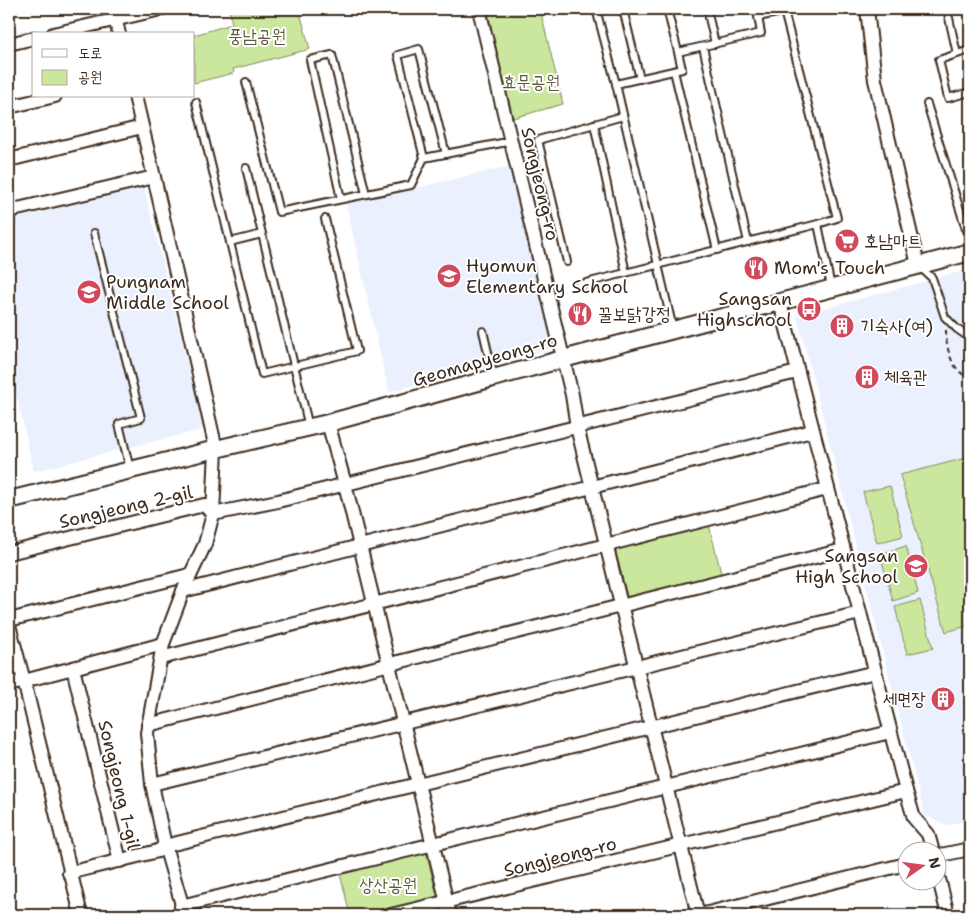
<svg xmlns="http://www.w3.org/2000/svg" width="979" height="924" font-family="'Shantell Sans','Poor Story',sans-serif">
  <style>
    .built { fill: #eaf0fe }
    .green { fill: #cbe79e; stroke: #83885e }
    .lines { fill: none; stroke-linecap: round; stroke-linejoin: round }
    .service-casing { stroke: #3b2a1e; stroke-width: 10 }
    .minor-casing { stroke: #3b2a1e; stroke-width: 16 }
    .tertiary-casing { stroke: #3b2a1e; stroke-width: 20 }
    .path { stroke: #3b2a1e; stroke-width: 2; stroke-dasharray: 5 4; stroke-linecap: butt }
    .service { stroke: #fff; stroke-width: 6 }
    .minor { stroke: #fff; stroke-width: 12 }
    .tertiary { stroke: #fff; stroke-width: 16 }
    .labels { text-anchor: middle; stroke-width: 4; stroke-linejoin: round; paint-order: stroke }
    .park-label { font-size: 18px; fill: #5f593e; stroke: #fff }
    .street-label { font-size: 18px; fill: #3b2a1e; stroke: #fff }
    .poi-label { font-size: 18px; fill: #3b2a1e; stroke: #fff; text-anchor: start }
  </style>
  <rect width="100%" height="100%" fill="#fff"/>
  <filter id="ink" filterUnits="userSpaceOnUse"><feTurbulence type="fractalNoise" baseFrequency=".02" numOctaves="2"/><feDisplacementMap in="SourceGraphic" scale="10" xChannelSelector="R" yChannelSelector="G"/><feConvolveMatrix kernelMatrix="1 2 1 2 8 2 1 2 1" color-interpolation-filters="sRGB"/></filter>
  <g filter="url(#ink)">
    <g class="built">
      <path d="M511 166 553 348 389 392 346 204Z"/>
      <path d="M144 188 204 429 34 471 9 363V220Z"/>
      <path d="M970 269V820L947 825 925 816 797 316Z"/>
    </g>
    <g class="green">
      <path d="M229 9H299L310 49 233 69 234 73 194 83V35L232 24Z"/>
      <path d="M487 9H540L563 104 513 118Z"/>
      <path d="M970 457V625L946 632 900 475Z"/>
      <path d="M890 486 903 536 877 543 863 492Z"/>
      <path d="M709 525 722 577 628 600 615 548Z"/>
      <path d="M906 546 918 593 893 601 880 554Z"/>
      <path d="M920 600 933 648 907 654 895 607Z"/>
      <path d="M425 848 438 900 377 915H350L339 869Z"/>
    </g>
    <g class="lines">
      <defs>
        <g id="service">
          <path d="M596 9 616 84"/>
          <path d="M623 9 640 79"/>
          <path d="M667 9 678 52"/>
          <path d="M707 9 715 44"/>
          <path d="M947 9 957 54 970 50"/>
          <path d="M784 11 837 218 818 224"/>
          <path d="M703 47 748 242"/>
          <path d="M957 54 939 60 948 98 970 92"/>
          <path d="M674 71 717 250"/>
          <path d="M246 82 279 212 411 185 424 158 512 141"/>
          <path d="M196 102 262 374 357 351 325 219"/>
          <path d="M927 104 970 242"/>
          <path d="M594 124 626 273"/>
          <path d="M424 158 398 55 419 49 446 154"/>
          <path d="M246 168 309 427"/>
          <path d="M341 199 310 60 332 55 366 194"/>
          <path d="M94 233 141 418 119 424 130 469"/>
          <path d="M230 242 262 234"/>
          <path d="M567 262 538 140 623 116"/>
          <path d="M919 266 932 278 945 317 957 329 970 338"/>
          <path d="M578 285 818 224 831 287"/>
          <path d="M673 329 616 84 682 69 678 52 761 33 758 17 796 9"/>
          <path d="M483 331 494 378"/>
        </g>
        <g id="minor">
          <path d="M113 9 119 34"/>
          <path d="M479 9 572 395 577 427 698 915"/>
          <path d="M867 9 875 80 918 265"/>
          <path d="M53 34 161 9"/>
          <path d="M9 44 34 38"/>
          <path d="M135 96 154 177 216 449 213 514 205 544 183 591 163 644 147 733 152 784 165 846 185 915"/>
          <path d="M9 107 55 96"/>
          <path d="M9 160 142 127"/>
          <path d="M9 211 154 177"/>
          <path d="M780 302 906 791 914 818 928 834 933 852"/>
          <path d="M328 423 345 484 450 915"/>
          <path d="M9 553 204 505 213 514 278 501 797 372"/>
          <path d="M183 591 812 431"/>
          <path d="M9 620 189 575"/>
          <path d="M9 625 24 681 81 915"/>
          <path d="M161 658 827 489"/>
          <path d="M73 668 120 861"/>
          <path d="M9 685 163 644"/>
          <path d="M148 725 843 550"/>
          <path d="M152 784 860 613"/>
          <path d="M936 856 970 849"/>
          <path d="M936 867 948 915"/>
          <path d="M69 873 158 851 165 846 875 672"/>
          <path d="M181 906 890 732"/>
          <path d="M391 915 906 791"/>
          <path d="M700 915 906 864"/>
        </g>
        <path id="tertiary" d="M9 500 216 449 328 423 563 359 970 252"/>
      </defs>
      <use href="#service" class="service-casing"/>
      <use href="#minor" class="minor-casing"/>
      <use href="#tertiary" class="tertiary-casing"/>
      <path class="path" d="M946 330C946 348 951 371 970 378"/>
      <use href="#service" class="service"/>
      <use href="#minor" class="minor"/>
      <use href="#tertiary" class="tertiary"/>
    </g>
  </g>
  <defs>
    <symbol id="supermarket-disc" viewBox="-11 -11 22 22"><circle r="9.5" fill="#d1495b" stroke="#fff"/><path d="M-6-5.5h2.5l.6 2H6L4.5 2H-2.5L-4.4-4H-6ZM-1.5 3.2a1.3 1.3 0 1 0 .1 0ZM3 3.2a1.3 1.3 0 1 0 .1 0Z" fill="#fff"/></symbol>
    <symbol id="restaurant-disc" viewBox="-11 -11 22 22"><circle r="9.5" fill="#d1495b" stroke="#fff"/><path d="M-5-6h1v4h1v-4h1v4h1v-4h1v5L-1.5 .5V6h-2V.5L-5-1ZM5-6V6H3V1.5H1.5Q1.5-4 5-6Z" fill="#fff"/></symbol>
    <symbol id="school-disc" viewBox="-11 -11 22 22"><circle r="9.5" fill="#d1495b" stroke="#fff"/><path d="M0-5L7-2L0 1L-7-2ZM-4 1L0 2.5L4 1V4Q0 6-4 4Z" fill="#fff"/></symbol>
    <symbol id="bus-disc" viewBox="-11 -11 22 22"><circle r="9.5" fill="#d1495b" stroke="#fff"/><path d="M-5-6H5V4H4V6H2V4H-2V6H-4V4H-5ZM-3.5-4V0h7V-4ZM-3.5 1.2v1.5H-2V1.2ZM2 1.2v1.5H3.5V1.2Z" fill="#fff"/></symbol>
    <symbol id="building-disc" viewBox="-11 -11 22 22"><circle r="9.5" fill="#d1495b" stroke="#fff"/><path d="M-4-6H4V6H1V3H-1V6H-4ZM-2.5-4.3h1.7v1.8h-1.7ZM.8-4.3h1.7v1.8H.8ZM-2.5-1h1.7V.8h-1.7ZM.8-1h1.7V.8H.8Z" fill="#fff"/></symbol>
  </defs>
  <g fill-rule="evenodd">
    <use href="#supermarket-disc" x="833" y="227" width="28" height="28"/>
    <use href="#restaurant-disc" x="742" y="254" width="28" height="28"/>
    <use href="#school-disc" x="435" y="262" width="28" height="28"/>
    <use href="#school-disc" x="75" y="278" width="28" height="28"/>
    <use href="#bus-disc" x="795" y="295" width="28" height="28"/>
    <use href="#restaurant-disc" x="566" y="300" width="28" height="28"/>
    <use href="#building-disc" x="828" y="312" width="28" height="28"/>
    <use href="#building-disc" x="853" y="363" width="28" height="28"/>
    <use href="#school-disc" x="902" y="552" width="28" height="28"/>
    <use href="#building-disc" x="929" y="685" width="28" height="28"/>
  </g>
  <g class="labels">
    <g class="park-label">
      <text x="257" y="42">풍남공원</text>
      <text x="531" y="88">효문공원</text>
      <text x="388" y="891">상산공원</text>
    </g>
    <g class="street-label">
      <text transform="translate(540 184) rotate(77)" y="6">Songjeong-ro</text>
      <text transform="translate(485 360) rotate(-16)" y="6">Geomapyeong-ro</text>
      <text transform="translate(126 507) rotate(-13)" y="6">Songjeong 2-gil</text>
      <text transform="translate(119 785) rotate(77)" y="6">Songjeong 1-gil</text>
      <text transform="translate(560 857) rotate(-14)" y="6">Songjeong-ro</text>
    </g>
    <g class="poi-label">
      <text x="864" y="247">호남마트</text>
      <text x="466" y="272">Hyomun<tspan x="466" dy="21">Elementary School</tspan></text>
      <text x="774" y="274">Mom's Touch</text>
      <text x="106" y="288">Pungnam<tspan x="106" dy="21">Middle School</tspan></text>
      <text x="792" y="305" text-anchor="end">Sangsan<tspan x="792" dy="21">Highschool</tspan></text>
      <text x="598" y="320">꿀보닭강정</text>
      <text x="860" y="332">기숙사(여)</text>
      <text x="884" y="383">체육관</text>
      <text x="898" y="562" text-anchor="end">Sangsan<tspan x="898" dy="21">High School</tspan></text>
      <text x="926" y="705" text-anchor="end">세면장</text>
    </g>
  </g>
  <rect width="979" height="924" fill="none" stroke="#fff" stroke-width="30"/>
  <rect x="15" y="15" width="949" height="894" fill="none" stroke="#3b2a1e" stroke-width="2" filter="url(#ink)"/>
  <rect x="32" y="32" width="162" height="65" fill="#ffffff" stroke="#b1aaa5"/>
  <rect x="42" y="49" width="25" height="8" fill="#ffffff" stroke="#b1aaa5"/>
  <text x="78" y="58" font-size="15" fill="#3b2a1e">도로</text>
  <rect x="42" y="70" width="25" height="15" fill="#cbe79e" stroke="#b1aaa5"/>
  <text x="78" y="82" font-size="15" fill="#3b2a1e">공원</text>
  <g transform="translate(922 866) rotate(76)"><circle r="24" fill="#ffffff" stroke="#b1aaa5"/>
  <path d="M0-4L9 19L0 12L-9 19Z" fill="#d1495b"/>
  <text y="-8" font-size="14" font-weight="bold" text-anchor="middle" fill="#3b2a1e">N</text>
  </g>
</svg>
